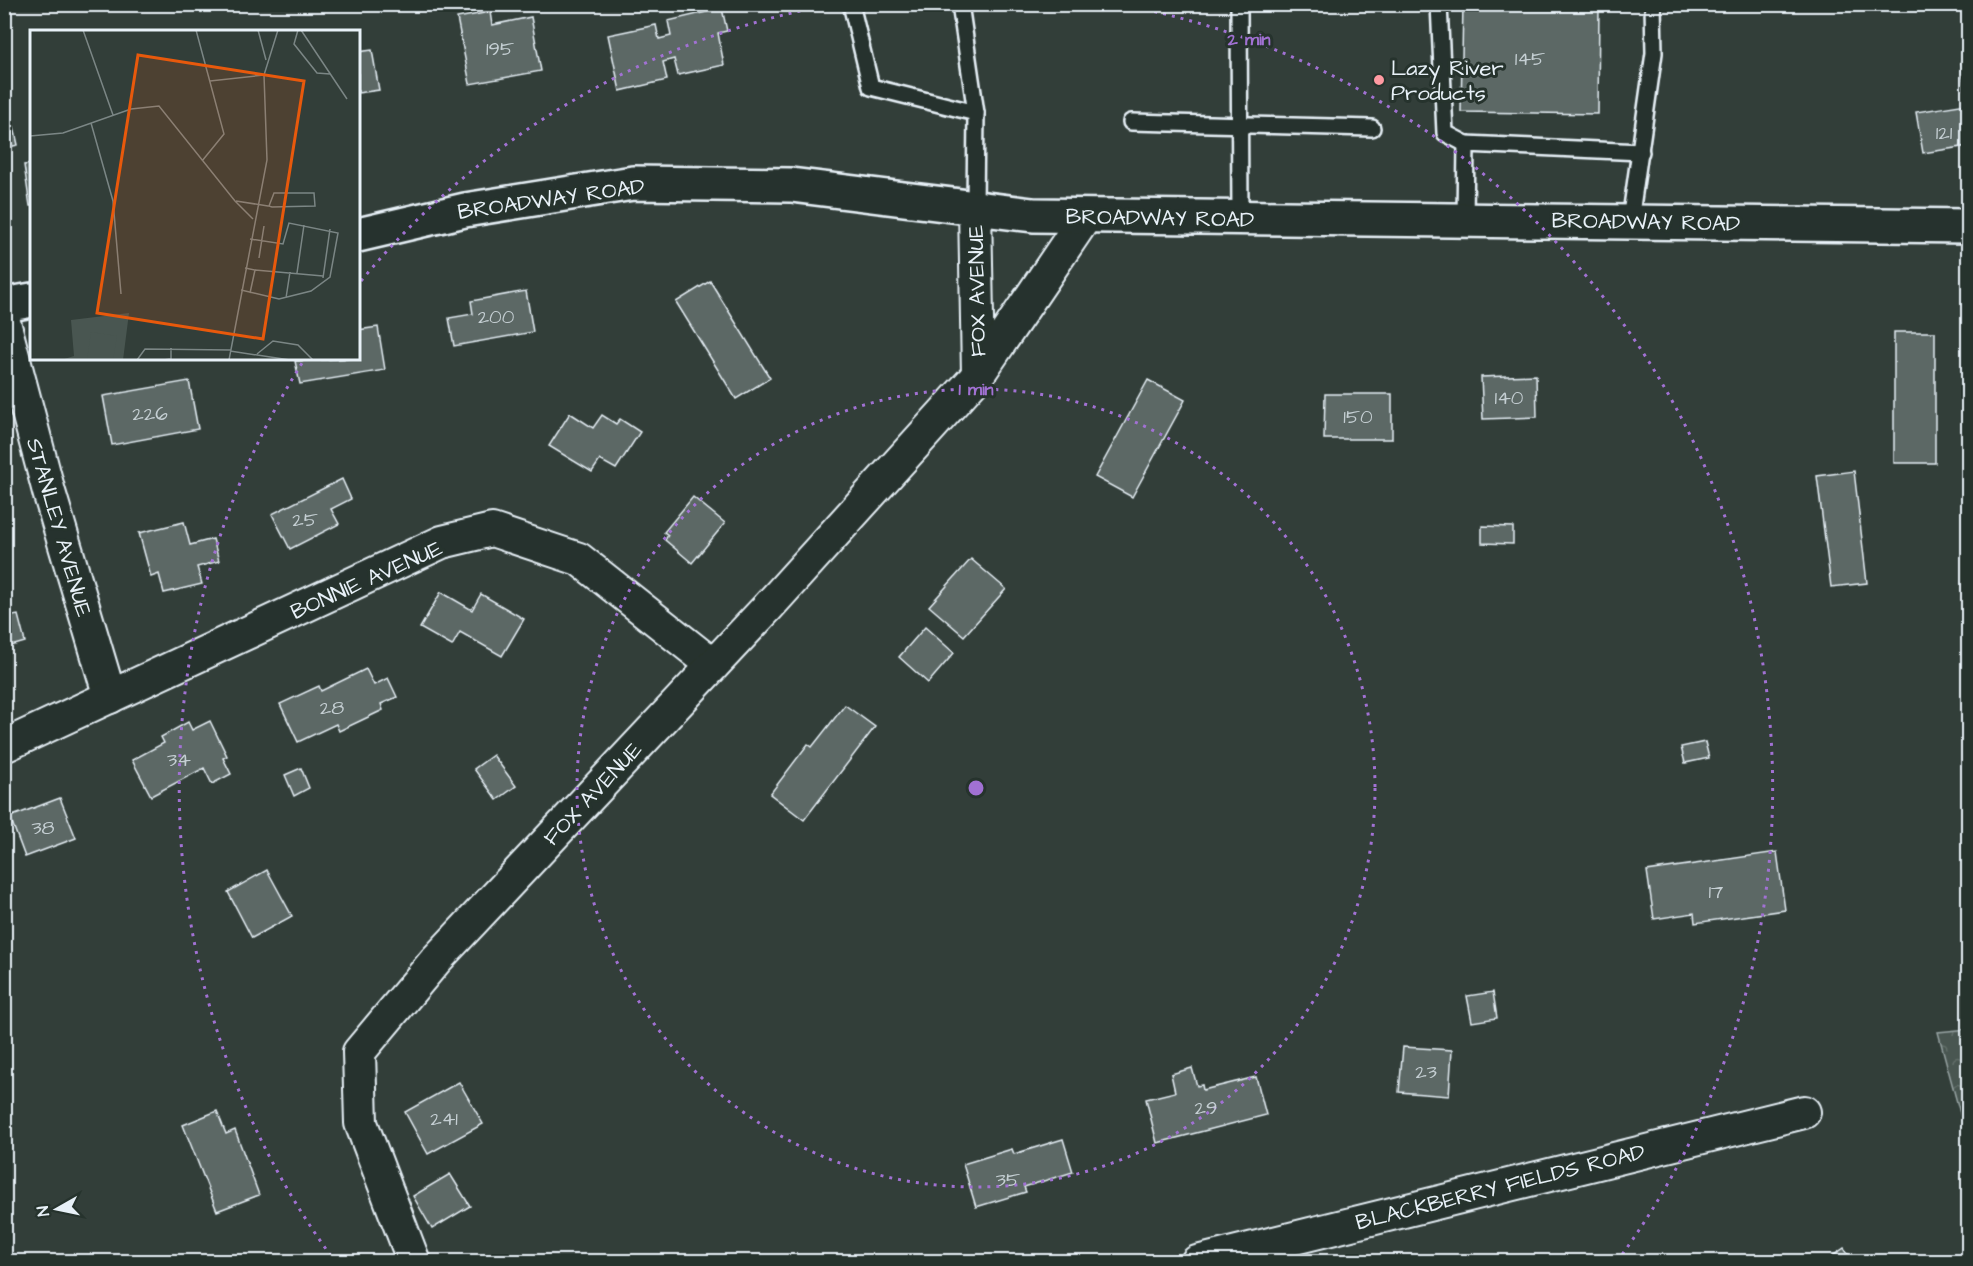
<svg xmlns="http://www.w3.org/2000/svg" width="1973" height="1266" font-family="'Architects Daughter',sans-serif">
  <style>
    .forest { fill: url(#forest-crowns); stroke: #98a4a4; stroke-width: 1.5 }
    .building { fill: #5c6865; stroke: #e8f1f8; stroke-width: 1.5 }
    .lines { fill: none; stroke-linecap: round; stroke-linejoin: round }
    .lane-casing { stroke: #e8f1f8; stroke-width: 20 }
    .street-casing { stroke: #e8f1f8; stroke-width: 36 }
    .secondary-casing { stroke: #e8f1f8; stroke-width: 38 }
    .lane { stroke: #26332d; stroke-width: 15 }
    .street { stroke: #26332d; stroke-width: 32 }
    .secondary { stroke: #26332d; stroke-width: 33 }
    .ring { fill: none; stroke: #a171d3; stroke-width: 3; stroke-dasharray: 3 6 }
    .poi-dot { fill: #ff9aa2; stroke: #26332d; stroke-width: 2 }
    .labels { text-anchor: middle; stroke-width: 6; stroke-linejoin: round; paint-order: stroke }
    .number-label { font-size: 20px; fill: #c5cfd3 }
    .poi-label { font-size: 22px; fill: #e8f1f8; stroke: #26332d; text-anchor: start }
    .street-label { font-size: 22px; fill: #e8f1f8; stroke: #26332d }
    .inset-road { fill: none; stroke: #7b8685; stroke-width: 1.5 }
    .view { fill: #e8590c; fill-opacity: 0.15; stroke: #e8590c; stroke-width: 3 }
    .inset-edge { fill: none; stroke: #e8f1f8; stroke-width: 3 }
    .centre { fill: #a171d3; stroke: #26332d; stroke-width: 3 }
    .ring-label { font-size: 18px; text-anchor: middle; font-weight: bold; fill: #a171d3; stroke: #26332d; stroke-width: 6; stroke-linejoin: round; paint-order: stroke }
  </style>
  <defs>
    <pattern id="forest-crowns" width="20" height="18" patternUnits="userSpaceOnUse" patternTransform="scale(1.5)"><rect width="20" height="18" fill="#495651"/><path d="M2 6a3 3 0 1 1 6 0M12 15a3 3 0 1 1 6 0" fill="none" stroke="#636f6b"/></pattern>
  </defs>
  <rect width="100%" height="100%" fill="#323e39"/>
  <filter id="ink" filterUnits="userSpaceOnUse"><feTurbulence type="fractalNoise" baseFrequency=".0167" numOctaves="2"/><feDisplacementMap in="SourceGraphic" scale="12" xChannelSelector="R" yChannelSelector="G"/><feConvolveMatrix kernelMatrix="1 2 1 2 8 2 1 2 1" color-interpolation-filters="sRGB"/></filter>
  <g filter="url(#ink)">
    <path class="forest" d="M1968 1029V1143L1938 1032Z"/>
    <g class="building">
      <path d="M721 4 727 31 718 33 724 65 678 75 674 59 663 62 667 80 620 91 608 35 656 25 659 39 671 36 668 21 711 11 710 5Z"/>
      <path d="M1463 4H1599L1598 114 1461 112Z"/>
      <path d="M490 12 492 25 531 17 541 71 470 84 457 18Z"/>
      <path d="M372 50 379 90 358 93V52Z"/>
      <path d="M1968 60V96H1966L1961 61Z"/>
      <path d="M1966 104 1968 146 1923 153 1916 112Z"/>
      <path d="M14 127 18 145 4 148V129Z"/>
      <path d="M32 164V206H30L24 165Z"/>
      <path d="M710 281 770 378 736 399 676 302Z"/>
      <path d="M526 291 533 332 454 346 449 318 473 314 471 301Z"/>
      <path d="M378 327 385 370 300 384 295 361 358 358V330Z"/>
      <rect x="1894" y="332" width="41" height="131"/>
      <path d="M1536 375 1537 417 1483 419 1481 377Z"/>
      <path d="M1148 380 1185 400 1132 497 1095 477Z"/>
      <path d="M189 381 198 429 112 445 103 396Z"/>
      <path d="M1325 394H1392V439H1324Z"/>
      <path d="M570 413 593 428 602 415 616 424 620 419 640 432 616 469 600 460 592 472 549 446Z"/>
      <path d="M1854 471 1867 583 1831 587 1817 476Z"/>
      <path d="M342 479 351 499 331 509 339 524 290 549 272 514Z"/>
      <path d="M693 497 725 523 692 563 665 540 668 535 664 532Z"/>
      <path d="M184 522 190 545 213 539 219 561 197 567 202 584 164 593 159 574 151 577 139 533Z"/>
      <path d="M1482 526 1513 527V544L1482 543Z"/>
      <path d="M971 559 1006 589 964 636 929 606Z"/>
      <path d="M441 592 472 610 481 594 524 619 502 656 460 632 452 646 420 628Z"/>
      <path d="M4 605 8 617 18 615 25 642 4 648Z"/>
      <path d="M925 627 954 653 928 683 899 657Z"/>
      <path d="M366 669 374 685 388 678 397 697 381 704 383 710 339 731 336 724 298 742 280 704 319 686 321 691Z"/>
      <path d="M845 705 875 727 804 820 770 794 808 744 812 747Z"/>
      <path d="M210 721 227 756 223 758 231 774 212 784 204 768 151 796 132 760 164 743 161 737 188 722 192 730Z"/>
      <path d="M1705 742 1709 758 1685 763 1681 747Z"/>
      <path d="M493 755 516 786 497 800 474 769Z"/>
      <path d="M301 768 309 788 294 796 285 775Z"/>
      <path d="M60 798 76 838 25 857 10 817Z"/>
      <path d="M1777 852 1785 910 1695 923 1694 913 1654 919 1647 871Z"/>
      <path d="M267 870 292 916 252 938 228 892Z"/>
      <path d="M1493 992 1497 1018 1472 1022 1467 996Z"/>
      <path d="M1403 1047 1452 1050 1449 1096 1399 1092Z"/>
      <path d="M1192 1068 1197 1086 1202 1085 1203 1090 1256 1077 1266 1115 1157 1143 1146 1099 1175 1092 1171 1074Z"/>
      <path d="M459 1082 483 1124 428 1154 405 1112Z"/>
      <path d="M217 1111 226 1134 235 1130 259 1195 217 1211 183 1125Z"/>
      <path d="M1063 1139 1073 1172 1024 1187 1026 1192 976 1207 963 1164 1012 1149 1014 1154Z"/>
      <path d="M450 1174 470 1206 432 1229 413 1196Z"/>
      <path d="M1844 1248 1853 1262H1824Z"/>
    </g>
    <g class="lines">
      <defs>
        <g id="lane">
          <path d="M851 4 871 87 976 113"/>
          <path d="M960 4 976 113 975 207"/>
          <path d="M1239 4 1240 218"/>
          <path d="M1439 4 1445 133 1466 144"/>
          <path d="M1131 122 1372 128"/>
          <path d="M1465 219 1466 144 1641 152"/>
          <path d="M1630 221 1654 53 1653 4"/>
        </g>
        <g id="street">
          <path d="M975 207 978 375"/>
          <path d="M4 322 49 492 110 697"/>
          <path d="M4 746 442 542 492 530 579 559 713 665"/>
          <path d="M414 1262 361 1123 359 1052 436 960 767 608 978 375 1086 216"/>
          <path d="M1197 1262 1804 1112"/>
        </g>
        <g id="secondary">
          <path d="M358 235 465 210 633 183 791 185 1033 215 1968 226"/>
          <path d="M4 305 32 300"/>
        </g>
      </defs>
      <use href="#lane" class="lane-casing"/>
      <use href="#street" class="street-casing"/>
      <use href="#secondary" class="secondary-casing"/>
      <use href="#lane" class="lane"/>
      <use href="#street" class="street"/>
      <use href="#secondary" class="secondary"/>
    </g>
  </g>
  <g class="ring">
    <circle cx="976" cy="788" r="399"/>
    <path d="M331 1256A797 797 0 0 1 304 360M361 281A797 797 0 0 1 824 6M1128 6A797 797 0 0 1 1621 1256"/>
  </g>
  <circle class="poi-dot" cx="1379" cy="80" r="6"/>
  <g class="labels">
    <g class="number-label">
      <text x="500" y="55">195</text>
      <text x="1530" y="65">145</text>
      <text x="1944" y="139">121</text>
      <text x="496" y="323">200</text>
      <text x="1509" y="404">140</text>
      <text x="150" y="420">226</text>
      <text x="1358" y="423">150</text>
      <text x="305" y="526">25</text>
      <text x="332" y="714">28</text>
      <text x="179" y="766">34</text>
      <text x="43" y="834">38</text>
      <text x="1716" y="898">17</text>
      <text x="1426" y="1078">23</text>
      <text x="1206" y="1114">29</text>
      <text x="444" y="1125">241</text>
      <text x="1008" y="1186">35</text>
    </g>
    <g class="poi-label">
      <text x="1391" y="75">Lazy River<tspan x="1391" dy="25">Products</tspan></text>
    </g>
    <g class="street-label">
      <text transform="translate(551 198) rotate(-8)" y="8">BROADWAY ROAD</text>
      <text transform="translate(1160 217) rotate(1)" y="8">BROADWAY ROAD</text>
      <text transform="translate(1646 221) rotate(1)" y="8">BROADWAY ROAD</text>
      <text transform="translate(976 291) rotate(-91)" y="8">FOX AVENUE</text>
      <text transform="translate(60 527) rotate(74)" y="8">STANLEY AVENUE</text>
      <text transform="translate(366 579) rotate(-24)" y="8">BONNIE AVENUE</text>
      <text transform="translate(592 793) rotate(-47)" y="8">FOX AVENUE</text>
      <text transform="translate(1500 1186) rotate(-14)" y="8">BLACKBERRY FIELDS ROAD</text>
    </g>
  </g>
  <g transform="translate(30 30)">
    <rect width="330" height="330" fill="#323e39"/>
    <path d="M99 283 93 330H31L44 326 41 290Z" fill="#495651"/>
    <path d="M61 302 87 306 83 330H57Z" fill="#495651"/>
    <path class="inset-road" d="M53 0 83 85M166 0 194 104 172 131M228 0 236 30M268 0 264 14 287 43 300 44M271 0 317 69M180 51 234 45M61 93 83 171 91 264M0 106 33 103 101 79 129 76 205 171 223 189M206 171 238 176H239L242 177 285 176 284 163H244L239 176M229 228 234 196M215 238 225 240 220 263M225 240 293 246M267 243 274 195M293 248 300 199M211 260 249 269 281 261 300 247 308 203 259 193 253 214 220 209M256 268 260 242M200 321 260 330M227 324 243 311 268 315 283 330M107 330 115 319 201 320M133 330 141 329V318M199 330 237 130 234 45 248 0"/>
    <path class="view" d="M108 25 274 51 233 309 67 283Z"/>
    <rect width="330" height="330" class="inset-edge"/>
  </g>
  <circle cx="976" cy="788" r="9" class="centre"/>
  <g class="ring-label">
    <text x="1249" y="45">2 min</text>
    <text x="976" y="395">1 min</text>
  </g>
  <rect width="1973" height="1266" fill="none" stroke="#26332d" stroke-width="24"/>
  <rect x="12" y="12" width="1949" height="1242" fill="none" stroke="#e8f1f8" stroke-width="2" filter="url(#ink)"/>
  <g transform="translate(57 1209) rotate(261)" stroke="#26332d" stroke-width="4.5" paint-order="stroke">
  <path d="M0-4.5L10 22L0 15L-10 22Z" fill="#e8f1f8"/>
  <text y="-9" font-size="16" font-weight="bold" text-anchor="middle" fill="#e8f1f8">N</text>
  </g>
</svg>
